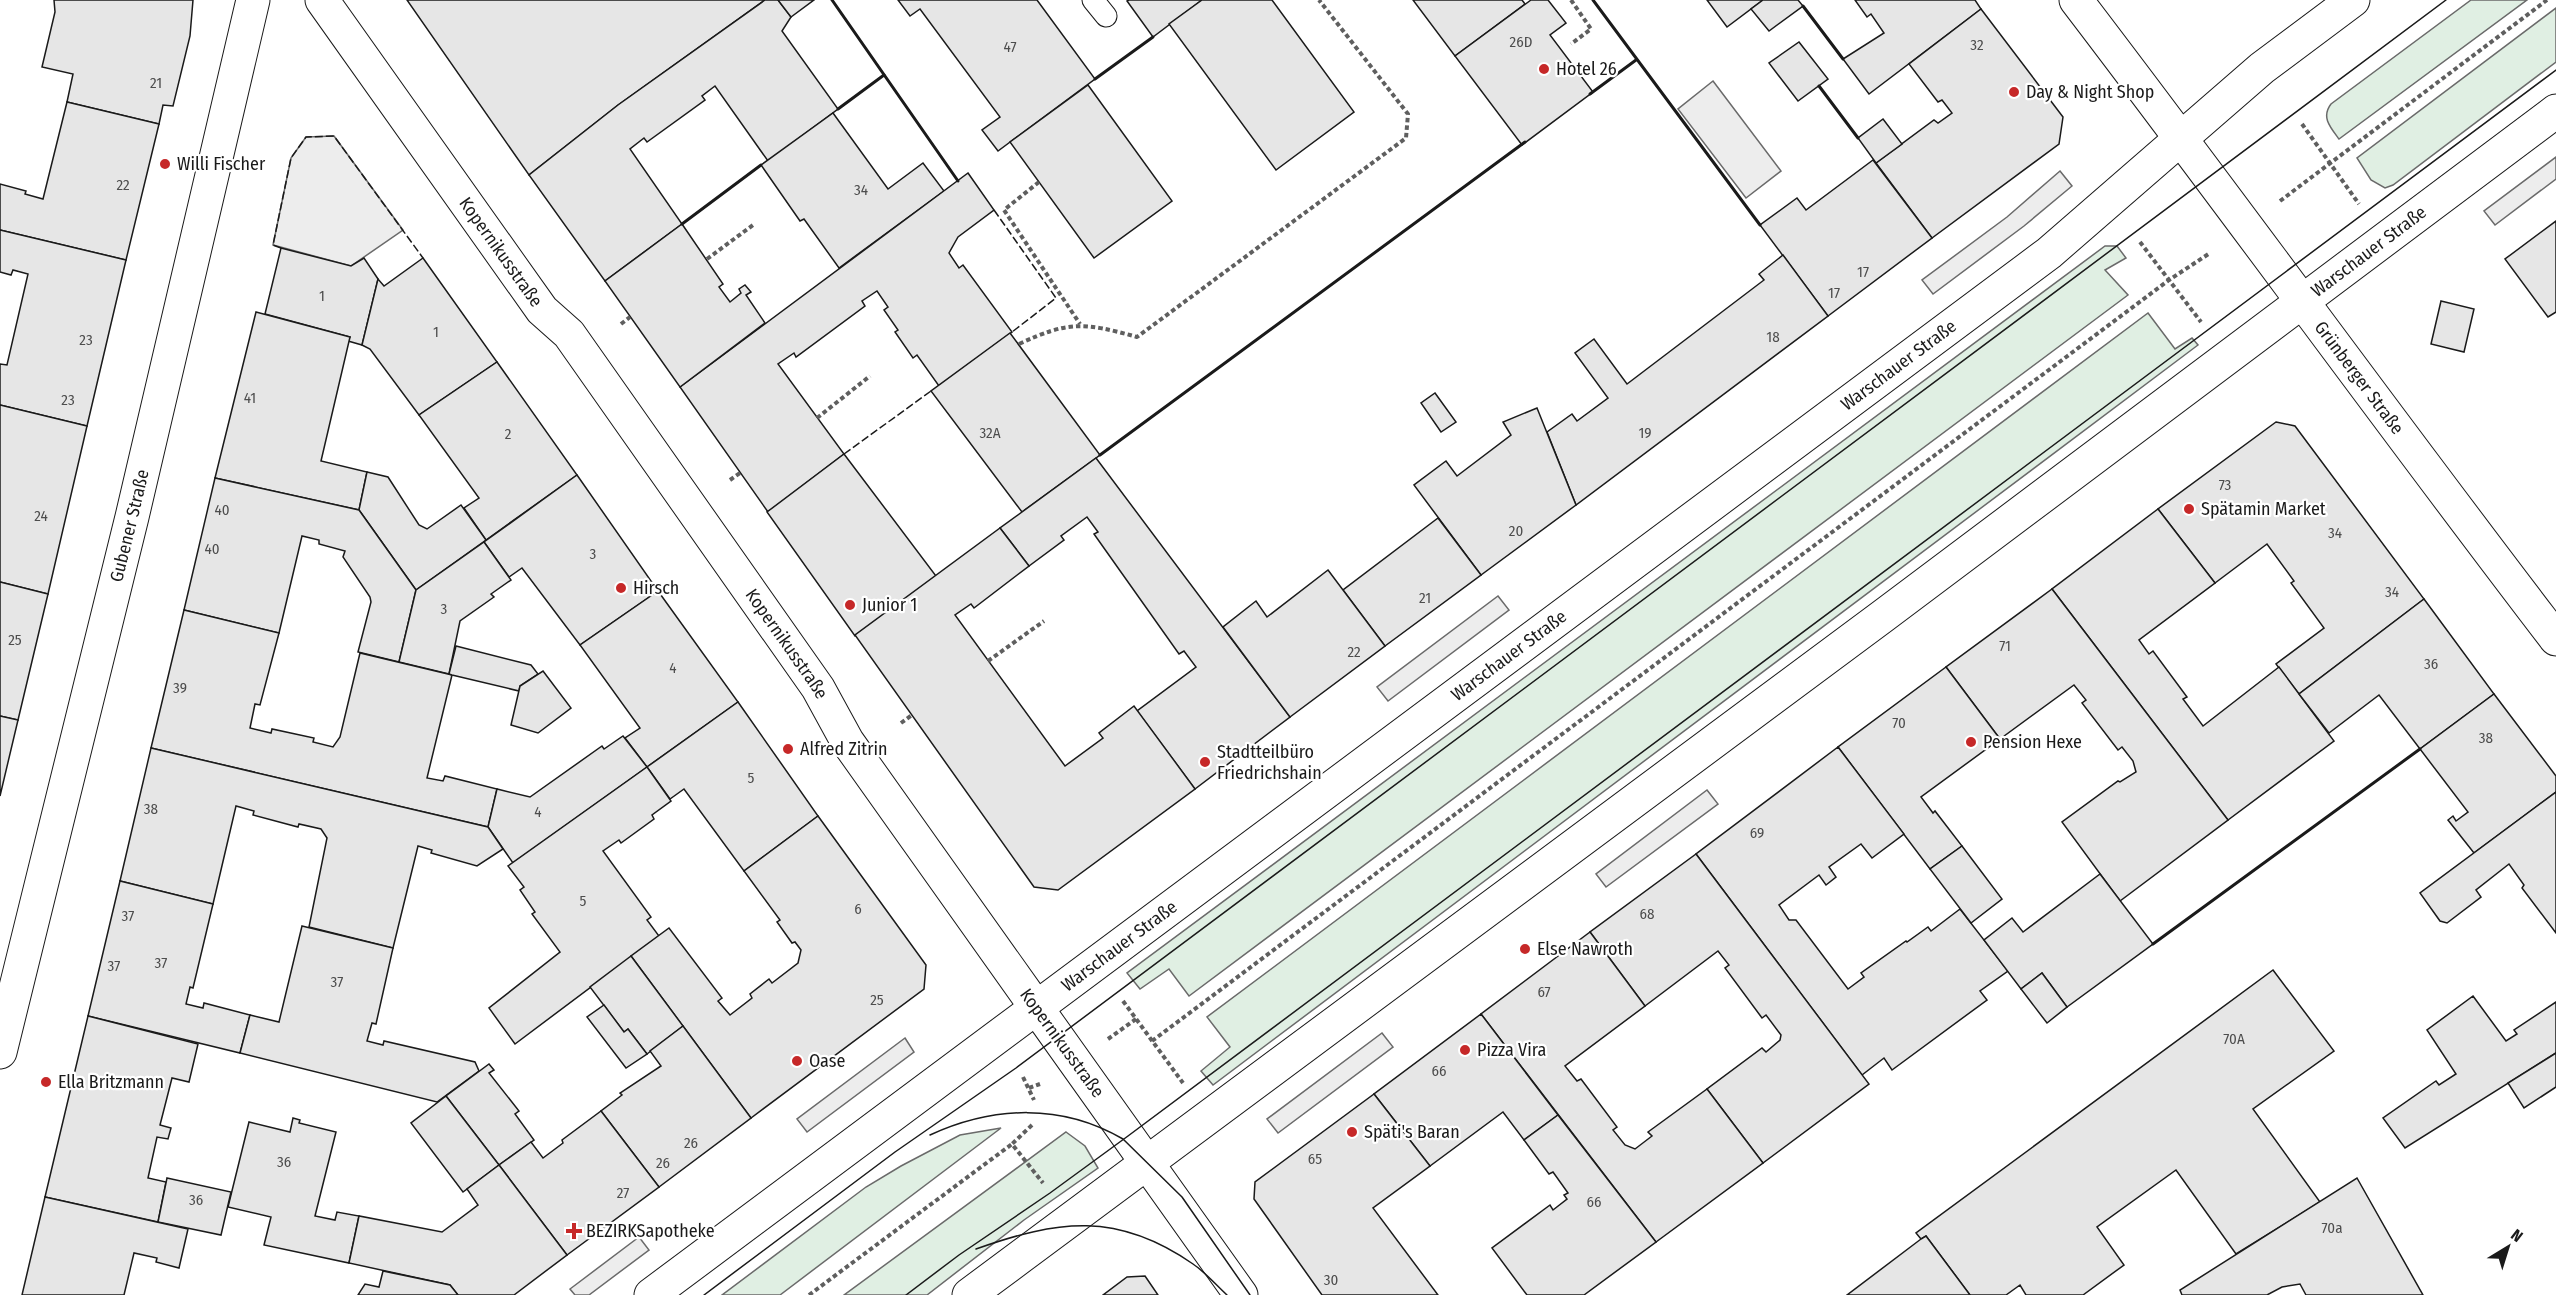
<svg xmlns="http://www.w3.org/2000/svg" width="2556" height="1295" font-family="'Fira Sans Condensed',sans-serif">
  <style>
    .green { fill: #e0efe3; stroke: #6a6a6a; stroke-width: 1.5 }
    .parking { fill: #ededed; stroke: #6a6a6a; stroke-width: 1.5 }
    .building { fill: #e6e6e6; stroke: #1a1a1a; stroke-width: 1.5 }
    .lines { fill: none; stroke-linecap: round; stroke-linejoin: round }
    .lane-casing { stroke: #1a1a1a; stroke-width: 23 }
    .street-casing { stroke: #1a1a1a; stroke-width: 35 }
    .secondary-casing { stroke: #1a1a1a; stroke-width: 35 }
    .primary-casing { stroke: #1a1a1a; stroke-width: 35 }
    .path { stroke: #5f5f5f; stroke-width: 4; stroke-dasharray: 4.5 3; stroke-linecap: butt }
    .lane { stroke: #fff; stroke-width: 21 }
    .street { stroke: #fff; stroke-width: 33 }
    .secondary { stroke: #fff; stroke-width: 33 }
    .primary { stroke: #fff; stroke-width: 33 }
    .tram { stroke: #1a1a1a; stroke-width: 1.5 }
    .fence { stroke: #1a1a1a; stroke-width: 1.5; stroke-dasharray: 8 3; stroke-linecap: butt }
    .wall { stroke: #1a1a1a; stroke-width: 3 }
    .poi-dot { fill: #c62828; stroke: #fff; stroke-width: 2 }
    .labels { text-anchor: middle; stroke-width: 4.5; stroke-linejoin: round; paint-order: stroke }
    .number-label { font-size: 15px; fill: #4d4d4d }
    .poi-label { font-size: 18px; fill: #1a1a1a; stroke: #fff; text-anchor: start }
    .street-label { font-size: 18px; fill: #1a1a1a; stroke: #fff }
  </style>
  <rect width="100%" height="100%" fill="#fff"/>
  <g class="green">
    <path d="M2471 0H2527L2339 139C2330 127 2321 117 2331 104Z"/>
    <path d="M2556 8V62L2393 185 2385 188 2371 180 2357 158Z"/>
    <path d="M2105 246H2117L2126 258 2105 270 2128 295 1189 996 1169 969 1140 989 1127 973Z"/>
    <path d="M2148 313 2175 349 2192 338 2198 345 1213 1085 1201 1071 1230 1047 1207 1017Z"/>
    <path d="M1001 1128 780 1295H722L866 1187 901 1166 960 1135Z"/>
    <path d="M1066 1132 1085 1146 1098 1168 1024 1220 927 1295H844Z"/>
  </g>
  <g class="parking">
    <path d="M1713 81 1781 171 1746 198 1678 109Z"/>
    <path d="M334 136 403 230 351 266 273 245 291 158 306 137Z"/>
    <path d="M2556 157V179L2495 225 2484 211Z"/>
    <path d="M2060 171 2072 186 2024 226 1933 294 1922 280 2007 217Z"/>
    <path d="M1498 596 1509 610 1388 701 1377 687Z"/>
    <path d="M1707 790 1718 804 1606 887 1596 874Z"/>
    <path d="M1382 1033 1393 1047 1278 1133 1267 1119Z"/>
    <path d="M905 1038 914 1052 807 1132 797 1119Z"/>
    <path d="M639 1237 649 1250 589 1295H575L570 1289Z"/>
  </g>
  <g class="building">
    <path d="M54 0H193L190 36 173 106 163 105 159 124 67 102 73 74 42 67 55 12Z"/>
    <path d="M407 0H765L618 105 529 175Z"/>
    <path d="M765 0H778L791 17 782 31 838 109 768 161 715 86 702 96 705 100 647 142 644 138 630 149 682 224 605 281 529 175 618 105Z"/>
    <path d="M778 0H814L791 17Z"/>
    <path d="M898 0H1037L1095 79 998 151 982 130 1000 117 920 9 910 16Z"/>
    <path d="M1129 0H1202L1153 37 1127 1Z"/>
    <path d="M1202 0H1272L1354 112 1276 170 1169 24Z"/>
    <path d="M1413 0H1522L1525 4 1455 56Z"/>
    <path d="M1531 0H1548L1566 23 1550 35 1593 92 1522 145 1455 56Z"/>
    <path d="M1707 0H1763L1727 27Z"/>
    <path d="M1763 0H1798L1803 6 1769 31 1751 9Z"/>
    <path d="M1855 0H1975L1981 9 1869 94 1843 59 1884 33 1871 14 1867 17Z"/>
    <path d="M1981 9 2063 117 2059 144 1932 238 1876 163 1934 120 1938 123 1952 113 1942 100 1938 102 1909 64Z"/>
    <path d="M1799 42 1828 79 1798 101 1769 63Z"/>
    <path d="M1088 85 1172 201 1094 258 1010 142Z"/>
    <path d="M67 102 159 124 126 260 0 230V184L26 191 25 194 43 199Z"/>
    <path d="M833 113 888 189 923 163 944 191 839 268 804 219 800 221 761 165Z"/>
    <path d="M1883 119 1902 144 1876 163 1858 138Z"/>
    <path d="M1873 160 1932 238 1828 316 1760 225 1797 198 1806 210Z"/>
    <path d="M968 173 994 210 958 237 949 253 959 268 963 265 1012 332 939 386 917 355 913 358 895 332 898 330 884 310 888 307 877 291 862 301 865 306 796 357 794 353 778 364 844 454 768 512 680 387Z"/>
    <path d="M2556 221V312L2548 317 2505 259Z"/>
    <path d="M682 224 723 284 719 287 730 302 741 293 739 289 745 285 751 292 746 295 765 323 680 387 605 281Z"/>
    <path d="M0 230 126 260 87 426 0 405V364L7 365 28 274 13 270 11 275 0 272Z"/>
    <path d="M281 248 351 266 364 258 378 279 362 345 348 341 350 337 265 314Z"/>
    <path d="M1783 255 1828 316 1576 505 1547 432 1572 414 1577 421 1608 398 1575 353 1594 339 1627 384 1764 280 1759 274Z"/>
    <path d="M423 258 497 362 419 415 370 349 362 345 378 279 384 286Z"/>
    <path d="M2441 301 2474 309 2464 352 2431 344Z"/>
    <path d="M256 312 350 337 321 461 367 472 359 510 215 478Z"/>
    <path d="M1010 333 1100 455 1022 512 931 391Z"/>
    <path d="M497 362 577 475 486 540 464 508 479 498 419 415Z"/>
    <path d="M1435 393 1456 422 1441 432 1421 403Z"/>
    <path d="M0 405 87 426 48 594 0 582Z"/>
    <path d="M1537 408 1576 505 1481 575 1414 485 1446 461 1457 476 1511 435 1503 422Z"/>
    <path d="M2276 422 2295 426 2424 599 2299 694 2276 664 2324 628 2291 583 2294 581 2267 544 2215 583 2158 509Z"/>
    <path d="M844 454 936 576 855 636 767 512Z"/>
    <path d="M1096 458 1290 717 1195 789 1137 711 1196 667 1184 651 1179 654 1094 534 1098 532 1087 517 1061 536 1064 540 1029 566 1000 528Z"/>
    <path d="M367 472 388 477 419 525 427 529 461 505 486 540 416 590 359 510Z"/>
    <path d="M577 475 658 591 580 645 522 568 509 577 484 542Z"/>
    <path d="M215 478 359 510 416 590 399 662 358 652 371 602 370 597 343 557 345 551 319 544V540L302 536 279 633 184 610Z"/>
    <path d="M2158 509 2215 583 2139 640 2149 654 2153 651 2187 697 2183 699 2203 726 2279 667 2334 741 2228 820 2052 589Z"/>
    <path d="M1438 518 1481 575 1385 646 1343 590Z"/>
    <path d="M1000 528 1029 566 974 608 971 604 955 615 1065 766 1103 738 1099 733 1134 706 1195 789 1058 890 1034 887 855 635Z"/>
    <path d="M484 542 511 580 491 594 494 597 460 621 449 674 399 662 416 590Z"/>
    <path d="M1328 570 1385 646 1290 717 1223 627 1256 601 1267 617Z"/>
    <path d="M0 582 48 594 18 720 0 716Z"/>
    <path d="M2052 589 2228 820 2120 901 2062 822 2118 781 2120 782 2136 772 2133 761 2122 747 2118 750 2082 703 2086 700 2074 685 2000 739 1946 667Z"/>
    <path d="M658 591 738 702 647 767 625 738 640 728 580 645Z"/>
    <path d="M2424 599 2494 694 2420 749 2379 695 2329 733 2299 694Z"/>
    <path d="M184 610 279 633 260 705 255 704 250 728 271 733 272 729 314 738 313 742 333 747 340 737 360 653 452 675 427 778 443 781 445 776 497 789 488 827 151 748Z"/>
    <path d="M456 646 531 665 538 674 520 686 519 691 452 675 449 674Z"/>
    <path d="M1946 667 2000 739 1921 797 1933 813 1935 811 1962 846 1930 869 1838 747Z"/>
    <path d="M543 671 571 708 538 733 511 725 520 686Z"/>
    <path d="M2494 694 2556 776V792L2474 853 2448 820 2453 816 2456 821 2468 812 2420 749Z"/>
    <path d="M738 702 818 816 744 871 684 789 670 799 647 767Z"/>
    <path d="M0 716 18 720 0 796Z"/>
    <path d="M623 736 647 767 513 863 488 827 497 789 530 797 602 746 604 749Z"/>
    <path d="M1838 747 1904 834 1872 858 1861 844 1829 867 1836 877 1826 885 1819 875 1779 905 1789 920H1796L1848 989 1864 977 1861 973 1906 941 1907 942 1928 927 1931 931 1960 909 2008 971 1980 991 1987 1000 1892 1070 1884 1058 1862 1075 1696 854Z"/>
    <path d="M151 748 488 827 503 849 477 866 431 853 432 850 418 846 393 948 309 927 327 838 321 829 299 824 298 827 253 815 254 811 236 806 213 904 120 881Z"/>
    <path d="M647 767 671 801 652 815 654 819 621 843 619 840 603 851 651 917 647 920 659 936 515 1044 489 1008 560 952 532 914 535 912 520 890 524 887 508 866Z"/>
    <path d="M2556 792V933L2522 888 2524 885 2509 864 2476 890 2481 897 2447 923 2440 921 2420 893Z"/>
    <path d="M818 816 926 965 924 989 751 1118 631 956 669 928 722 998 718 1001 730 1015 752 998 750 994 769 979 772 983 798 963 801 950 795 942 792 943 777 922 780 920 744 871Z"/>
    <path d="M1962 846 2002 899 1971 923 1930 869Z"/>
    <path d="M1696 854 1869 1084 1763 1163 1707 1089 1762 1048 1766 1052 1780 1040 1781 1035 1766 1015 1762 1018 1725 968 1729 965 1718 951 1645 1006 1590 932Z"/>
    <path d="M2100 874 2153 944 2067 1007 2042 973 2021 989 1984 940 2012 918 2023 932Z"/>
    <path d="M120 881 213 904 193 988 190 987 186 1004 203 1008 204 1003 250 1015 240 1053 88 1016Z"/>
    <path d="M302 926 393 948 376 1024 372 1023 367 1041 383 1045 384 1041 475 1062 479 1071 437 1102 240 1053 250 1015 279 1022Z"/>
    <path d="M1590 932 1645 1006 1565 1066 1577 1081 1581 1079 1617 1127 1613 1130 1625 1145 1635 1149 1652 1136 1648 1132 1707 1089 1763 1163 1656 1242 1481 1014Z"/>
    <path d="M631 956 683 1026 647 1054 628 1029 624 1032 590 987Z"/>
    <path d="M2273 970 2334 1051 2253 1109 2320 1202 2236 1254 2176 1170 2097 1227 2124 1265 2083 1295H2026L2020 1285 2006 1295H1970L1926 1236 1921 1239 1916 1233Z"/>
    <path d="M2042 973 2067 1007 2047 1023 2021 989Z"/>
    <path d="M2473 996 2506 1041 2517 1034 2514 1030 2556 1002V1053L2405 1148 2383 1118 2436 1081 2439 1085 2456 1074 2427 1030Z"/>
    <path d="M604 1005 624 1032 628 1029 647 1054 626 1068 587 1017Z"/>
    <path d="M1481 1014 1558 1115 1524 1140 1503 1112 1430 1166 1374 1094Z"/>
    <path d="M88 1016 198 1044 189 1082 172 1078 160 1125 171 1128 168 1139 157 1137 148 1178 166 1182 158 1222 45 1197Z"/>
    <path d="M683 1026 751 1118 659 1187 601 1111 622 1095 620 1093 661 1066 650 1051Z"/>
    <path d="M2556 1053V1087L2524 1108 2508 1083Z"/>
    <path d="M489 1064 494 1070 489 1073 519 1111 515 1114 534 1140 499 1165 446 1096Z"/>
    <path d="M1374 1094 1430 1166 1373 1208 1438 1295H1322L1254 1199 1255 1182Z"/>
    <path d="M446 1096 499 1165 463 1192 411 1123Z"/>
    <path d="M601 1111 659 1187 567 1255 499 1165 531 1142 543 1158 563 1143 562 1140Z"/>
    <path d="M1558 1115 1656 1242 1584 1295H1527L1492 1248 1550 1205 1553 1210 1567 1199 1564 1195 1568 1193 1553 1172 1549 1174 1524 1140Z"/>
    <path d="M293 1118 300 1120 299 1123 336 1132 315 1216 335 1220 337 1212 359 1216 349 1263 264 1245 271 1217 228 1207 249 1122 290 1132Z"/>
    <path d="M499 1165 567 1255 514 1295H458L450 1285 349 1263 359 1216 442 1232 478 1205 467 1189Z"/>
    <path d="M167 1178 231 1192 221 1235 158 1222Z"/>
    <path d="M2357 1178 2423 1295H2306L2300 1284 2282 1287 2267 1295H2182L2180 1290Z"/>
    <path d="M45 1197 188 1229 179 1268 156 1262 157 1258 134 1253 124 1295H22Z"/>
    <path d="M1926 1236 1970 1295H1847L1921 1239Z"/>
    <path d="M383 1271 450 1285 458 1295H358L365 1284 379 1287Z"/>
    <path d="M1145 1276 1158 1295H1103L1127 1277Z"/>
  </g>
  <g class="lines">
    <defs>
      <path id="lane" d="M1093 0 1106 16"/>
      <g id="street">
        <path id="s1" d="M322 0 542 310 569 334 818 688 847 741 1036 1007"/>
        <path id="s2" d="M0 1052 132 517 253 0"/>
      </g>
      <g id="secondary">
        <path id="s3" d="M2076 0C2238 212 2394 428 2556 639"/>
        <path d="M1036 1007 1241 1295"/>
      </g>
      <g id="primary">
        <path id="s4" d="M651 1295 2049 253 2262 68 2353 0"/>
        <path id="s5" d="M969 1295 1883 616 2556 111"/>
      </g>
    </defs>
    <use href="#lane" class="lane-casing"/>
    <use href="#street" class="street-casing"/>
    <use href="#secondary" class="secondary-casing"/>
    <use href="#primary" class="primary-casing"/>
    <g class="path">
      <path d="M1571 0 1591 29 1571 44"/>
      <path d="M2302 124 2359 204"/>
      <path d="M1039 182 1004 210 1080 324"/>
      <path d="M2280 201 2547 0"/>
      <path d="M2140 242 2201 322"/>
      <path d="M707 259 753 225"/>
      <path d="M621 324 630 317"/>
      <path d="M1019 344C1068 321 1084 322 1137 337L1406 138 1408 114 1319 0"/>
      <path d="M817 418 870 376"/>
      <path d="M730 480 740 473"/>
      <path d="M988 661 1044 621"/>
      <path d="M901 723 912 715"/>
      <path d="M1123 1001 1183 1083"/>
      <path d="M1108 1039 1136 1019"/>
      <path d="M1152 1041 2169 280 2210 253"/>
      <path d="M1023 1077 1034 1100"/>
      <path d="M1029 1088 1040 1084"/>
      <path d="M1032 1125 1012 1144 1043 1183"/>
      <path d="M809 1295 1012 1144"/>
    </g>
    <use href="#lane" class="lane"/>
    <use href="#street" class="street"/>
    <use href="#secondary" class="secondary"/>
    <use href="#primary" class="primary"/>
    <g class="tram">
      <path d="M930 1135C993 1106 1062 1103 1123 1139L1182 1197 1250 1295"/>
      <path d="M976 1249C1058 1220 1117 1211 1193 1264 1205 1272 1216 1285 1227 1295"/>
      <path d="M704 1295 895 1152 1016 1068 2446 0"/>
      <path d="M906 1295 959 1255 1050 1193 1128 1136 2556 70"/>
    </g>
    <g class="fence">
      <path d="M994 210 1056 298 1012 332"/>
      <path d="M281 248 273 245 291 158 306 137 334 136 423 258"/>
      <path d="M844 454 931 391"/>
    </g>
    <g class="wall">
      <path d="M832 0 958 181"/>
      <path d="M1593 0 1760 225"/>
      <path d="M1803 6 1843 59"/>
      <path d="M1095 79 1153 37"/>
      <path d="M1819 86 1858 138"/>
      <path d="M1590 94 1636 60"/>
      <path d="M838 109 884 75"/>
      <path d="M682 224 761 165"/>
      <path d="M1100 455 1525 142"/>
      <path d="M2153 944 2420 749"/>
    </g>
  </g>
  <g class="poi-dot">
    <circle cx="1544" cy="69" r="6"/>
    <circle cx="2014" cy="92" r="6"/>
    <circle cx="165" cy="164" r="6"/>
    <circle cx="2189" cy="509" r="6"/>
    <circle cx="621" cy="588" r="6"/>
    <circle cx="850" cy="605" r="6"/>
    <circle cx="1971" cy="742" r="6"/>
    <circle cx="788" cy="749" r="6"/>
    <circle cx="1205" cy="762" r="6"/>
    <circle cx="1525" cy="949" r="6"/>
    <circle cx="1465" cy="1050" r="6"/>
    <circle cx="797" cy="1061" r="6"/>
    <circle cx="46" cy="1082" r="6"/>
    <circle cx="1352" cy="1132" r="6"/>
    <path d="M571 1222h6v6h6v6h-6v6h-6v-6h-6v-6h6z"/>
  </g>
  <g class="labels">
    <g class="number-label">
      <text x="1521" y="47">26D</text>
      <text x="1977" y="50">32</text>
      <text x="1010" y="52">47</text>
      <text x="156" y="88">21</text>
      <text x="123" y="190">22</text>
      <text x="861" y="195">34</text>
      <text x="1863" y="277">17</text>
      <text x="1834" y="298">17</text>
      <text x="322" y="301">1</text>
      <text x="436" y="337">1</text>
      <text x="1773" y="342">18</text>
      <text x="86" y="345">23</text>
      <text x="250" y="403">41</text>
      <text x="68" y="405">23</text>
      <text x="990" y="438">32A</text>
      <text x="1645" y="438">19</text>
      <text x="508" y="439">2</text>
      <text x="2225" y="490">73</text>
      <text x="222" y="515">40</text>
      <text x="41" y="521">24</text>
      <text x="1516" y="536">20</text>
      <text x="2335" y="538">34</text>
      <text x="212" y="554">40</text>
      <text x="593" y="559">3</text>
      <text x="2392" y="597">34</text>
      <text x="1425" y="603">21</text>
      <text x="444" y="614">3</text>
      <text x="15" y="645">25</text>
      <text x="2005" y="651">71</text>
      <text x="1354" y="657">22</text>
      <text x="2431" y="669">36</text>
      <text x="673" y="673">4</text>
      <text x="180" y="693">39</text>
      <text x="1899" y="728">70</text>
      <text x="2486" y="743">38</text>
      <text x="751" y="783">5</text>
      <text x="151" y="814">38</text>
      <text x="538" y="817">4</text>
      <text x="1757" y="838">69</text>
      <text x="583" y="906">5</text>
      <text x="858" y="914">6</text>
      <text x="1647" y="919">68</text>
      <text x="128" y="921">37</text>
      <text x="161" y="968">37</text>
      <text x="114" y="971">37</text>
      <text x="337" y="987">37</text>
      <text x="1544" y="997">67</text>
      <text x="877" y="1005">25</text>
      <text x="2234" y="1044">70A</text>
      <text x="1439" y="1076">66</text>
      <text x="691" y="1148">26</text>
      <text x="1315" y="1164">65</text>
      <text x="284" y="1167">36</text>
      <text x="663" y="1168">26</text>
      <text x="623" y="1198">27</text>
      <text x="196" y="1205">36</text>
      <text x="1594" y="1207">66</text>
      <text x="2332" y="1233">70a</text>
      <text x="1331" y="1285">30</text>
    </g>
    <g class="poi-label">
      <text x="1556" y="75">Hotel 26</text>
      <text x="2026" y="98">Day &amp; Night Shop</text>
      <text x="177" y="170">Willi Fischer</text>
      <text x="2201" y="515">Spätamin Market</text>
      <text x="633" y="594">Hirsch</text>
      <text x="862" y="611">Junior 1</text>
      <text x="1983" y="748">Pension Hexe</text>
      <text x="800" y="755">Alfred Zitrin</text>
      <text x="1217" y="758">Stadtteilbüro<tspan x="1217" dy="21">Friedrichshain</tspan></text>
      <text x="1537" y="955">Else Nawroth</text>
      <text x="1477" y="1056">Pizza Vira</text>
      <text x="809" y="1067">Oase</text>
      <text x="58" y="1088">Ella Britzmann</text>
      <text x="1364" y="1138">Späti's Baran</text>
      <text x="586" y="1237">BEZIRKSapotheke</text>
    </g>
    <g class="street-label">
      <text dy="6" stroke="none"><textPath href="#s1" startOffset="309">Kopernikusstraße</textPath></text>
      <text dy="6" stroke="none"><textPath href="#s5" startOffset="1746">Warschauer Straße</textPath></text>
      <text dy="6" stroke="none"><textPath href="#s4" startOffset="1556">Warschauer Straße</textPath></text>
      <text dy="6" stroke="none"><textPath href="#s3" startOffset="472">Grünberger Straße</textPath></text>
      <text dy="6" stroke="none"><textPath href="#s2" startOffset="542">Gubener Straße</textPath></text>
      <text dy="6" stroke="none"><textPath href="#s1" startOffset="795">Kopernikusstraße</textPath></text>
      <text dy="6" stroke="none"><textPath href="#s4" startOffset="1070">Warschauer Straße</textPath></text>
      <text dy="6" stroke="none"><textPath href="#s4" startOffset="584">Warschauer Straße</textPath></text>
      <text transform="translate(1062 1043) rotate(54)" y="6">Kopernikusstraße</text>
    </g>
  </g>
  <g transform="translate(2508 1247) rotate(38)" stroke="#ffffff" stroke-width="4.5" paint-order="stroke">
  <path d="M0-4.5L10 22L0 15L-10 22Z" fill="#1a1a1a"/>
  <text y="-9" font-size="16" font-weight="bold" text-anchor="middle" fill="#1a1a1a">N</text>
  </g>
</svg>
